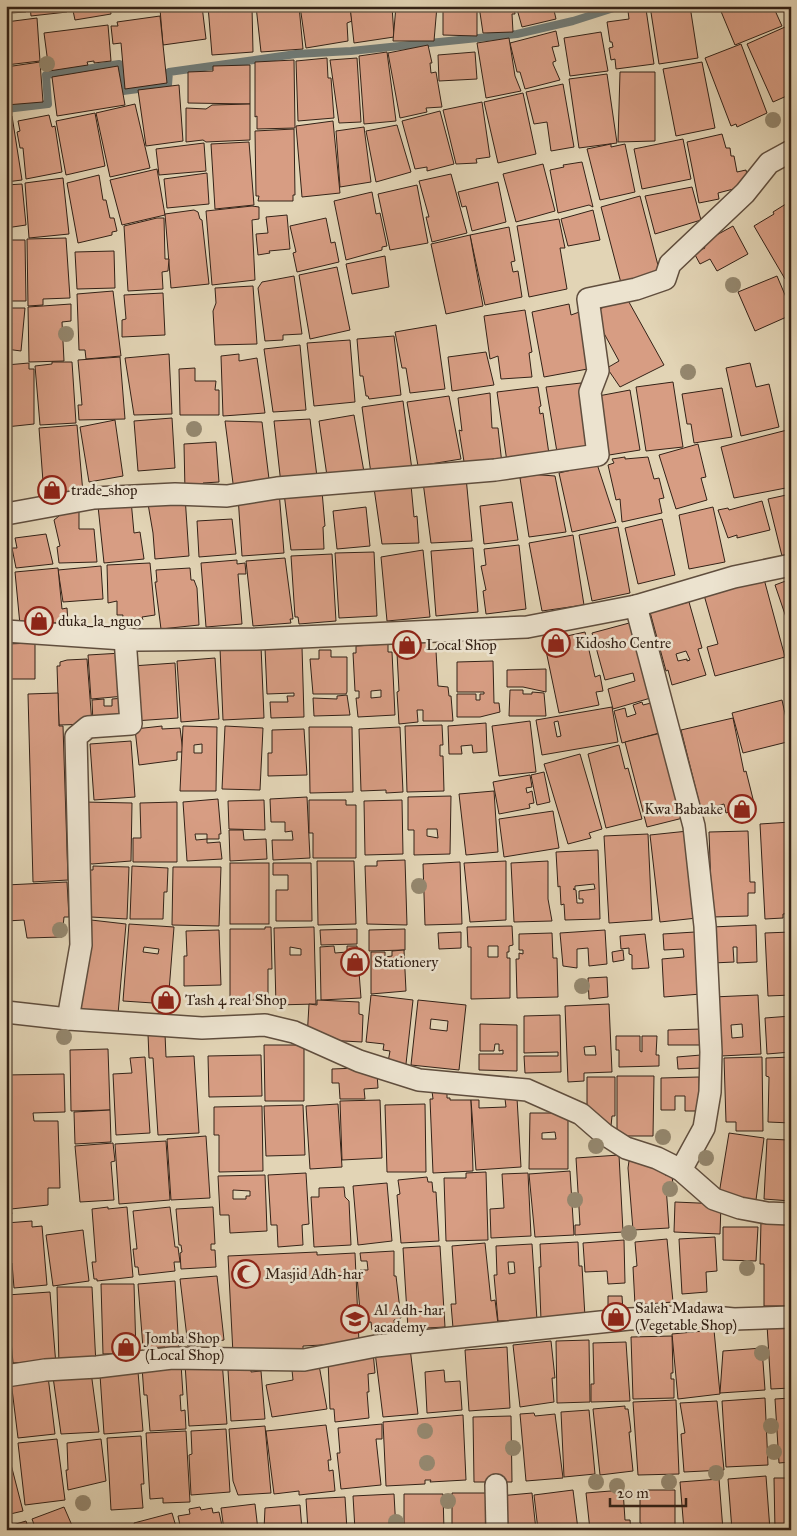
<svg xmlns="http://www.w3.org/2000/svg" width="797" height="1536" font-family="'IM FELL Great Primer',serif">
  <style>
    .lines { fill: none; stroke-linecap: round; stroke-linejoin: round }
    .stream { stroke: #707b77; stroke-width: 8 }
    .building { fill: #d79d83; stroke: #342217; fill-rule: evenodd }
    .street-casing { stroke: #604e3e; stroke-width: 24 }
    .street { stroke: #ece3cf; stroke-width: 21 }
    .tree { fill: #94876e }
    .labels { text-anchor: middle; stroke-width: 5; stroke-linejoin: round; paint-order: stroke }
    .poi-label { font-size: 15px; fill: #342217; stroke: #ece3cf; text-anchor: start }
  </style>
  <rect width="100%" height="100%" fill="#e2d4b5"/>
  <filter id="stains"><feTurbulence type="fractalNoise" baseFrequency=".004" numOctaves="4"/><feColorMatrix values="0 0 0 0 .2 0 0 0 0 .09 0 0 0 0 .02 0 0 0 .5 -.17"/></filter>
  <radialGradient id="worn" r=".72"><stop offset=".6" stop-color="#630" stop-opacity="0"/><stop offset="1" stop-color="#630" stop-opacity=".3"/></radialGradient>
  <g class="lines">
    <path class="stream" d="M6 109 48 104 46 75 119 64 123 91 168 85 169 72 296 54 351 51 517 34 573 21 620 6"/>
  </g>
  <g class="building">
    <path d="M10 6H25L26 12 10 13Z"/>
    <path d="M30 6H66L67 12 31 16Z"/>
    <path d="M72 6H110L111 14 75 20Z"/>
    <path d="M115 6H141L125 11 116 10Z"/>
    <path d="M177 6H202L206 39 163 45 160 9Z"/>
    <path d="M208 6 252 7 253 52 212 55Z"/>
    <path d="M256 6H299L303 49 261 52Z"/>
    <path d="M300 6H350L352 21 347 23 348 41 306 48Z"/>
    <path d="M350 6H392L394 37 354 43Z"/>
    <path d="M396 6H437L434 41H393Z"/>
    <path d="M443 6H477V36L443 35Z"/>
    <path d="M479 6H514L515 14H512L513 32 483 33Z"/>
    <path d="M519 6H553L556 19 522 27 517 9H520Z"/>
    <path d="M650 6H690L698 58 659 64Z"/>
    <path d="M725 6H773L782 26 735 45 720 9Z"/>
    <path d="M646 9 654 64 616 69 615 59 611 60 609 48 613 47 612 42H610L607 22 629 19 628 11Z"/>
    <path d="M160 16 167 83 125 89 121 43 113 44 111 26H118L117 22Z"/>
    <path d="M37 18 40 61 6 65V22Z"/>
    <path d="M108 25 111 61 94 63V61L87 62 88 65 49 71 44 33Z"/>
    <path d="M785 27 791 40V98L789 95 773 102 747 44Z"/>
    <path d="M556 31 559 46 552 47 556 61 553 62V64L560 80 525 89 520 72H517L510 43Z"/>
    <path d="M601 32 608 71 570 76 564 38Z"/>
    <path d="M509 38 515 76 521 91 486 98 477 43Z"/>
    <path d="M741 44 767 113 737 127 736 124 731 126 705 58Z"/>
    <path d="M428 45 432 63H430L431 73 436 72 442 107 426 108 427 112 400 118 388 53Z"/>
    <path d="M387 52 396 121 364 124 359 56Z"/>
    <path d="M475 52 477 79 439 81 438 55Z"/>
    <path d="M327 58 328 78H331L334 118 298 121 296 61Z"/>
    <path d="M357 58 361 122 339 123 330 60Z"/>
    <path d="M294 60 295 128 257 129V116L255 117V62Z"/>
    <path d="M40 62 43 102 6 105V67Z"/>
    <path d="M702 62 715 128 676 136 663 69Z"/>
    <path d="M250 65V104L188 103V72L213 71V66Z"/>
    <path d="M118 66 125 105 57 116 52 77Z"/>
    <path d="M620 72H655V141L618 142Z"/>
    <path d="M607 74 617 143 579 148 569 79Z"/>
    <path d="M563 84 574 147 551 151 547 122 534 124 526 92Z"/>
    <path d="M179 85 183 141 146 146 138 90Z"/>
    <path d="M523 93 536 154 498 163 484 102Z"/>
    <path d="M482 102 490 157 476 159 477 163 456 164 443 110Z"/>
    <path d="M135 104 150 168 110 177 96 113Z"/>
    <path d="M250 104V140L206 142 203 140 186 142V108L206 109 212 105Z"/>
    <path d="M440 111 454 164 427 171V167L415 169 402 121Z"/>
    <path d="M95 113 105 166 66 175 56 121Z"/>
    <path d="M49 115 52 127 55 126 62 172 26 179 23 148H20L17 132 20 131 18 121Z"/>
    <path d="M12 116 22 180 6 182V117Z"/>
    <path d="M333 121 340 193 302 197 296 126Z"/>
    <path d="M397 125 411 172 376 182 366 131Z"/>
    <path d="M364 127 371 182 340 187 336 131Z"/>
    <path d="M294 129 295 195H293V201H258L259 196H256L255 131Z"/>
    <path d="M722 134 726 148H730L731 156H734L737 172 746 170 749 185 718 193 719 199 699 203 687 142Z"/>
    <path d="M683 139 691 179 642 189 634 149Z"/>
    <path d="M249 142 254 205 215 209 211 144Z"/>
    <path d="M204 143 206 171 159 175 156 149Z"/>
    <path d="M611 144V147L625 144 635 192 600 200 587 149Z"/>
    <path d="M582 162 593 207 589 205 558 213 550 170 564 167 563 165Z"/>
    <path d="M543 164 555 211 516 222 503 174Z"/>
    <path d="M157 169 165 215 122 225 110 180Z"/>
    <path d="M207 173 209 204 167 208 164 179Z"/>
    <path d="M451 174 467 233 432 242 426 217H429L419 181Z"/>
    <path d="M99 175 103 200H106L110 218H114L117 231 112 232V235L78 243 67 183Z"/>
    <path d="M63 178 69 234 29 238 25 183Z"/>
    <path d="M498 182 506 222 472 231 466 206 462 207 458 192Z"/>
    <path d="M22 184 26 225 6 228V185Z"/>
    <path d="M417 185 428 243 390 250 378 194Z"/>
    <path d="M692 187 701 220 655 234 645 196Z"/>
    <path d="M372 192 376 214 380 213 387 246 382 247V250L346 260 334 201Z"/>
    <path d="M640 196 660 273 621 283 601 207Z"/>
    <path d="M789 202 791 276 785 279 754 226 774 214 773 212Z"/>
    <path d="M252 206 259 207V219L252 220 255 280 212 285 206 211Z"/>
    <path d="M194 210 198 212 200 219 202 220 209 284 171 288 165 214Z"/>
    <path d="M593 210 600 240 568 246 561 219Z"/>
    <path d="M287 215 290 249 269 251 270 253 258 255 256 234 268 233 266 217Z"/>
    <path d="M157 218H164L165 259H169L168 271 162 272 163 289 128 291 124 226Z"/>
    <path d="M326 218 331 243 335 242 339 262 297 272 293 253 296 252 290 226Z"/>
    <path d="M559 219 565 248H560L567 289 529 297 517 226Z"/>
    <path d="M733 226 748 254 717 271 710 259 700 264 694 253 705 248 702 243Z"/>
    <path d="M509 227 515 261 511 262 513 272 518 271 522 297 485 305 470 235Z"/>
    <path d="M470 235 483 306 446 314 431 244Z"/>
    <path d="M66 238 70 298 43 299V305L28 306 27 239Z"/>
    <path d="M6 240H25L26 301H6Z"/>
    <path d="M114 251 115 288 77 289 75 252Z"/>
    <path d="M385 256 389 287 352 294 346 264Z"/>
    <path d="M337 267 350 330 310 339 299 275Z"/>
    <path d="M294 276 302 334 283 335V340L265 341 258 288 262 282Z"/>
    <path d="M777 276 791 309V315L755 331 738 292Z"/>
    <path d="M253 286 257 344 215 345 213 311 216 303 215 288Z"/>
    <path d="M113 291 121 356 86 359 85 350H79L77 294Z"/>
    <path d="M163 293 165 335 122 337V320L126 319 124 295Z"/>
    <path d="M625 295 664 365 620 387 607 368 619 361 593 313Z"/>
    <path d="M71 304V321L62 322 64 361 29 362 28 307Z"/>
    <path d="M569 304 571 315 582 311 593 368 544 377 532 312Z"/>
    <path d="M6 308H25L21 351 6 349Z"/>
    <path d="M525 310 532 352 529 353 532 377 501 379 498 356 490 359 484 316Z"/>
    <path d="M436 325 445 389 410 393 406 368H402L395 332Z"/>
    <path d="M394 336 401 395 369 399 368 396H366L363 376H360L357 339Z"/>
    <path d="M350 340 355 402 314 406 307 343Z"/>
    <path d="M300 345 306 410 273 412 264 349Z"/>
    <path d="M486 352 494 385 452 391 448 357Z"/>
    <path d="M169 354 172 414 134 415 125 358Z"/>
    <path d="M239 354V361L257 358 265 413 223 416 221 356Z"/>
    <path d="M120 357 125 419 79 420 78 405H82L78 360Z"/>
    <path d="M52 362H72L76 423 40 425 35 366 52 364Z"/>
    <path d="M29 363V369H34V424L6 427V365Z"/>
    <path d="M750 363 756 387 769 384 779 427 741 436 726 368Z"/>
    <path d="M195 368V381H216L215 390H219V415H180L179 369Z"/>
    <path d="M673 382 683 447 646 451 636 387Z"/>
    <path d="M581 383 595 448 557 452 546 387Z"/>
    <path d="M538 387 541 406 539 407 540 414 543 413 549 454 507 462 497 392Z"/>
    <path d="M722 388 732 437 694 443 691 424H687L682 394Z"/>
    <path d="M630 390 640 450 603 456 593 397Z"/>
    <path d="M490 393 492 428H498L502 464 465 468 459 430 462 431 458 398Z"/>
    <path d="M449 396 461 459 418 466 407 402Z"/>
    <path d="M403 401 412 470 371 474 362 407Z"/>
    <path d="M354 415 364 472 327 476 319 421Z"/>
    <path d="M172 418 175 468 138 471 134 421Z"/>
    <path d="M310 419 317 477 281 484 274 421Z"/>
    <path d="M115 420 123 476 89 482 80 427Z"/>
    <path d="M225 421 262 422 270 487 234 491Z"/>
    <path d="M77 425 83 493 44 495 39 428Z"/>
    <path d="M791 429V487L734 498 721 447Z"/>
    <path d="M216 442 219 482 203 483V489L185 491 184 444Z"/>
    <path d="M698 444 706 477 701 478 707 500 676 509 659 455Z"/>
    <path d="M625 457V459L648 457 654 479 659 478 664 498 659 499 662 513 622 522 620 499 616 500 608 465 614 463 612 459Z"/>
    <path d="M597 464 616 522 572 532 559 473Z"/>
    <path d="M529 474 555 476 566 532 529 537 520 478 529 476Z"/>
    <path d="M466 477 472 541 431 543 423 482Z"/>
    <path d="M411 485 414 517 417 516 419 543 382 544 374 488Z"/>
    <path d="M279 491 284 553 242 556 238 496Z"/>
    <path d="M322 491 325 526 323 527 324 549 291 550 284 493Z"/>
    <path d="M791 494V554L782 556 768 499Z"/>
    <path d="M185 496 189 556 155 559 153 533 147 498Z"/>
    <path d="M131 500 134 533 140 532 144 559 104 563 98 506Z"/>
    <path d="M762 501 770 530 737 538V535L728 538 718 510 728 508 729 510Z"/>
    <path d="M512 502 518 540 484 544 480 506Z"/>
    <path d="M79 507V529H94L97 562 59 563 57 547 60 546 54 520 59 516 58 510Z"/>
    <path d="M366 507 370 546 337 549 333 511Z"/>
    <path d="M713 507 725 562 689 569 679 515Z"/>
    <path d="M232 519 236 554 199 557 197 521Z"/>
    <path d="M662 519 675 575 638 584 625 528Z"/>
    <path d="M618 527 630 593 592 601 579 535Z"/>
    <path d="M46 534 53 564 16 568 12 548H17L15 538Z"/>
    <path d="M573 535 584 605 542 611 529 543Z"/>
    <path d="M519 545 526 609 486 614 483 591 486 590 481 566 486 565 484 549Z"/>
    <path d="M473 548 478 612 436 616 431 551Z"/>
    <path d="M423 550 430 617 387 621 381 557Z"/>
    <path d="M374 552 377 616 339 618 335 553Z"/>
    <path d="M332 554 336 621 299 624 298 617H295L291 556Z"/>
    <path d="M285 558 293 619H290L291 623 253 626 246 561Z"/>
    <path d="M237 560V564L245 563 246 574H238L242 624 206 627 201 563Z"/>
    <path d="M150 563 155 615 142 617 143 620 122 621 123 615H117V601L108 603 107 565Z"/>
    <path d="M101 566 103 599 63 602 58 570Z"/>
    <path d="M58 568 62 609 67 608 68 622 20 625 15 572Z"/>
    <path d="M190 568 191 580H194L197 588 199 625 161 629 155 582H157L156 570Z"/>
    <path d="M764 579 785 657 715 676 707 647 718 644 704 595Z"/>
    <path d="M791 579V632L775 585Z"/>
    <path d="M689 602 702 648 698 649 706 675 672 685 668 670 666 671 650 612ZM686 651 690 660 687 661V659L678 661 676 654Z"/>
    <path d="M633 622 654 697 613 709 608 689 635 681 633 673 605 680 592 633Z"/>
    <path d="M585 632 595 677 600 675 603 691 596 692 599 705 559 713 544 641Z"/>
    <path d="M428 633 429 651H436L438 686 448 687 449 696H451L453 721H423V710H417L418 722 399 724 397 692 399 691 397 653H400L398 635Z"/>
    <path d="M35 643V679H6V644Z"/>
    <path d="M388 644V652H392L395 715 358 717 356 698H359V691H355L353 653H356V646ZM381 690V697L371 698V691Z"/>
    <path d="M261 646 264 718 223 720 220 648Z"/>
    <path d="M302 647 304 717 271 718 270 702H288L287 696H294V693L267 694 265 648Z"/>
    <path d="M319 650H331V657H347V692L346 694H313L310 659H319Z"/>
    <path d="M122 653 125 696 91 699 88 655Z"/>
    <path d="M215 658 219 719 181 722 177 661Z"/>
    <path d="M87 659 92 724 59 725 57 666H60V662L67 660Z"/>
    <path d="M493 661 494 703H499L500 712 480 717H457V694H476V700H480V694H484V692H457V662Z"/>
    <path d="M175 663 178 718 134 721 132 666Z"/>
    <path d="M546 669V692L523 687H507V670Z"/>
    <path d="M510 690H523V694H532V692L544 693 546 716H509Z"/>
    <path d="M58 693 59 726H63L68 880 33 882 28 694Z"/>
    <path d="M347 695 350 715 314 716 313 698 337 699V696Z"/>
    <path d="M124 698 127 722 93 724 92 700 104 699V706H112V699Z"/>
    <path d="M782 700 791 741 743 753 732 713Z"/>
    <path d="M642 702 643 705 655 702 663 732 622 743 614 711 625 708 627 717 636 714 633 705Z"/>
    <path d="M612 707 618 742 542 755 536 720ZM558 721 561 736 557 737 554 722Z"/>
    <path d="M733 718 744 772 746 771 754 803 726 813 724 804 701 810 681 730Z"/>
    <path d="M530 721 536 772 499 776 492 726Z"/>
    <path d="M486 723 487 752 473 753 472 745 461 746 462 754H449L448 726Z"/>
    <path d="M442 725 443 745H440V756H443L444 791 407 792 405 726Z"/>
    <path d="M162 726V729L180 728 183 752H177V760L139 765 135 729Z"/>
    <path d="M183 726 217 727 216 791H180ZM202 744V753H194V745Z"/>
    <path d="M225 726 263 728 260 790 222 789Z"/>
    <path d="M309 727H352L353 792 310 793Z"/>
    <path d="M400 727 403 792 386 793V790L361 791 359 729Z"/>
    <path d="M304 729 307 775 268 776V753H272V730Z"/>
    <path d="M665 732 687 817 647 827 625 742Z"/>
    <path d="M131 741 135 797 94 800 90 744Z"/>
    <path d="M619 745 625 769 628 768 642 819 606 828 588 754Z"/>
    <path d="M580 754 602 829 589 833 591 838 568 844 544 764Z"/>
    <path d="M544 772 550 802 537 805 531 775Z"/>
    <path d="M530 775 532 787 526 788 527 793 532 791 534 803 529 804 530 808 499 814 493 782Z"/>
    <path d="M494 791 498 852 466 855 459 794Z"/>
    <path d="M451 796 450 854 414 855V830H408V797ZM427 829H437L438 838 427 836Z"/>
    <path d="M307 797 310 858 273 860 272 840H293L292 831 285 832V822H271L270 799Z"/>
    <path d="M218 799 221 834H219V839H207V834H195L196 840 207 839V843L220 842 222 859 187 861 183 802Z"/>
    <path d="M264 800 265 830 229 829 228 801Z"/>
    <path d="M309 800H346V805H356V858H313V833H309Z"/>
    <path d="M402 800 403 854 365 855 364 801Z"/>
    <path d="M84 802 132 803 131 861 92 864 83 862 84 828H89V822H84Z"/>
    <path d="M177 802V862H133V838H141L140 803Z"/>
    <path d="M553 811 559 848 504 857 499 819Z"/>
    <path d="M791 822V913L783 914V918L765 919 760 824Z"/>
    <path d="M229 830H243L244 840 266 839 267 859 230 861Z"/>
    <path d="M688 831 697 918 660 922 650 835Z"/>
    <path d="M748 831 750 882H755V893H748V916L712 917 709 832Z"/>
    <path d="M648 834 652 920 609 923 604 836Z"/>
    <path d="M598 850 600 919 565 920 564 904 561 905 560 886 558 887 556 852ZM594 884 595 889 579 891V899H583V903H577L576 890 573 889H575V886Z"/>
    <path d="M405 860 407 925 367 924 365 866H377V861Z"/>
    <path d="M317 861H354L356 924 318 925Z"/>
    <path d="M506 861V920L470 922 464 863Z"/>
    <path d="M548 861V899L552 921 514 922 511 863Z"/>
    <path d="M460 862 462 924 425 925 423 864Z"/>
    <rect x="230" y="863" width="39" height="61"/>
    <path d="M273 863H311L312 921H276V890H288V875H273Z"/>
    <path d="M93 866 129 867 127 919 91 917V914H85L86 870H93Z"/>
    <path d="M132 866 168 868 167 892H164L163 919H130Z"/>
    <path d="M173 867H221L219 926 172 925Z"/>
    <path d="M67 882 69 917H64L62 937 27 938 24 920 6 921V885Z"/>
    <path d="M91 920 126 924 118 1014 77 1010Z"/>
    <path d="M129 924 174 927 168 1004 123 1001ZM144 947 159 949 158 954 143 952Z"/>
    <path d="M756 925 757 962 737 963V947H733L734 962 713 963 712 927Z"/>
    <path d="M512 926 513 945 509 946V952H507V958H510V998L471 999V947H468L467 927ZM488 946H498V957H488Z"/>
    <path d="M265 927H271L272 969H268V1000H230V929H265Z"/>
    <path d="M314 927 316 1004 276 1005 274 928ZM290 947 301 949V955H290Z"/>
    <path d="M357 929V944L321 945 320 930Z"/>
    <path d="M405 929V950L369 951V930Z"/>
    <path d="M219 930 221 985 184 986V956H187L186 931Z"/>
    <path d="M605 930 607 964 589 966 588 948 577 949V968L563 966 560 933Z"/>
    <path d="M461 932V948L439 949 438 933Z"/>
    <path d="M695 932 701 994 664 997 662 959 684 957 683 949 664 950 663 934Z"/>
    <path d="M791 932V995L768 996 765 933Z"/>
    <path d="M552 933 553 958H557L558 997 517 998 516 959H519V953L523 954V950H519V934Z"/>
    <path d="M645 934 649 968 632 969V955L629 954V948L621 949 620 936Z"/>
    <path d="M334 946 335 953 347 952V946H357L361 998 321 1000 320 947Z"/>
    <path d="M404 950 406 991 371 994V952H385V957L392 956V951Z"/>
    <path d="M623 950 624 960 613 962 612 952Z"/>
    <path d="M607 977 608 997 589 999 588 978Z"/>
    <path d="M371 995 413 1000 406 1064 388 1062 390 1051 383 1050 384 1044 366 1042Z"/>
    <path d="M758 995 761 1054 721 1056 713 997ZM742 1024 743 1037 732 1038 731 1025Z"/>
    <path d="M317 1000 359 1002V1014L363 1015 362 1042 307 1039 309 1004 317 1005Z"/>
    <path d="M418 1000 466 1005 459 1070 411 1065ZM431 1019 448 1021 447 1031 430 1029Z"/>
    <path d="M609 1004 612 1072 584 1073V1081L568 1082 565 1006ZM595 1046 596 1055H585L584 1047Z"/>
    <path d="M560 1015 561 1072 525 1073 524 1056H558V1052L524 1053V1016Z"/>
    <path d="M791 1016V1052L767 1054 765 1018Z"/>
    <path d="M480 1024 517 1025V1071L479 1070V1054H503V1050L499 1051V1044H495L494 1051H480Z"/>
    <path d="M701 1029V1045H668V1030Z"/>
    <path d="M148 1034H165L166 1057 194 1056 199 1133 158 1135 153 1058H149Z"/>
    <path d="M616 1036H640V1051L642 1052V1036H657L656 1055H659V1066L619 1067V1050H616Z"/>
    <path d="M264 1045H304V1101H265Z"/>
    <path d="M108 1049 110 1110 71 1111 70 1050Z"/>
    <path d="M261 1055 262 1096 209 1097 208 1056Z"/>
    <path d="M701 1055 702 1068 678 1069 677 1057Z"/>
    <path d="M145 1057 150 1133 116 1135 113 1074 132 1073 130 1058Z"/>
    <path d="M762 1057 763 1131H736V1122H726L724 1058Z"/>
    <path d="M791 1057V1123L768 1122 769 1077 766 1076V1058Z"/>
    <path d="M358 1068 377 1073 378 1088 364 1089 365 1099H340L339 1083H332V1069Z"/>
    <path d="M64 1074 65 1112 33 1113 34 1121H58L60 1188H48V1205L11 1209 12 1214 6 1215V1075Z"/>
    <path d="M617 1076H654L653 1136H617Z"/>
    <path d="M587 1077H615V1116H612L611 1126 587 1113Z"/>
    <path d="M699 1077V1111H685V1096H675V1110H661V1078Z"/>
    <path d="M447 1090V1098H450V1100H471L473 1171 433 1173 430 1099H433L432 1091Z"/>
    <path d="M517 1098 521 1167 476 1170 471 1100H479V1108L506 1107 505 1099Z"/>
    <path d="M380 1100 382 1158 342 1160 340 1101Z"/>
    <path d="M338 1104 342 1167 310 1169 306 1106Z"/>
    <path d="M425 1104 426 1172H387L385 1105Z"/>
    <path d="M303 1105 305 1155 266 1156 264 1106Z"/>
    <path d="M262 1106 263 1171 219 1172V1135H214V1107Z"/>
    <path d="M110 1110 111 1142 75 1144 74 1112Z"/>
    <path d="M530 1113H568V1169H529ZM555 1132 556 1139H542V1133Z"/>
    <path d="M729 1133 764 1138 756 1200 719 1194Z"/>
    <path d="M206 1136 210 1198 171 1200 167 1139Z"/>
    <path d="M767 1139 788 1140 791 1142V1201L764 1199Z"/>
    <path d="M166 1141 170 1200 119 1204 115 1144Z"/>
    <path d="M113 1143 115 1161 111 1162 114 1200 80 1202 75 1146Z"/>
    <path d="M619 1155 623 1232 575 1235V1225H580L576 1158Z"/>
    <path d="M653 1160 664 1166 665 1175H672L673 1185 666 1186 669 1228 633 1230 628 1168 629 1161Z"/>
    <path d="M570 1171 574 1235 535 1237 529 1174Z"/>
    <path d="M486 1172 488 1240 446 1241 444 1178H466V1173Z"/>
    <path d="M306 1173 309 1224 302 1225 303 1245 278 1247 277 1225H271L268 1175Z"/>
    <path d="M528 1173 531 1236 491 1238 490 1209 504 1208 502 1174Z"/>
    <path d="M265 1175 267 1231 230 1233 229 1215H220L218 1176ZM233 1190 250 1191V1196H246V1199H233Z"/>
    <path d="M427 1177 428 1182H432L433 1192H436L439 1241 401 1243 397 1195 400 1194 398 1180Z"/>
    <path d="M387 1183 392 1241 358 1245 353 1186Z"/>
    <path d="M344 1187 345 1197 349 1201 351 1245 314 1247 311 1197H319V1188Z"/>
    <path d="M675 1202 721 1204 720 1234 674 1232Z"/>
    <path d="M108 1207V1209L127 1207 133 1277 97 1281V1279H94L92 1262H96L92 1209Z"/>
    <path d="M170 1207 175 1247H178L180 1262H174L175 1271 139 1275 138 1267H135L133 1249H137L133 1211Z"/>
    <path d="M213 1207 215 1244H211V1250H215L216 1267 181 1269 180 1253 182 1252 181 1245H179L176 1209Z"/>
    <path d="M32 1221V1227L42 1226 47 1285 14 1288 12 1263H6V1223Z"/>
    <path d="M761 1221 791 1223V1306H764V1264H760Z"/>
    <path d="M723 1227H758L756 1261 723 1260Z"/>
    <path d="M83 1230 89 1281 53 1286 46 1235Z"/>
    <path d="M715 1237 717 1271 706 1272 707 1292 682 1294 679 1239Z"/>
    <path d="M667 1239 673 1302 635 1305 633 1267 637 1266 635 1242Z"/>
    <path d="M624 1240 625 1283 608 1284 607 1271 585 1272 583 1243Z"/>
    <path d="M578 1242 579 1266H582L585 1317 541 1320 539 1267H541L540 1244Z"/>
    <path d="M485 1243 491 1301 495 1300 498 1324 453 1328 451 1304H456L452 1246Z"/>
    <path d="M532 1244 537 1320 498 1321 494 1275H497L496 1246ZM508 1262H514L515 1273 509 1274Z"/>
    <path d="M440 1246 445 1327 408 1329 403 1248Z"/>
    <path d="M394 1251V1276H396L401 1318 394 1320 395 1328 372 1330 371 1322 361 1323 357 1276H361L360 1270H368L367 1261H361L360 1253Z"/>
    <path d="M317 1252V1255L355 1253 359 1343 303 1346V1351L233 1354 228 1256Z"/>
    <path d="M217 1276 224 1340 188 1346 180 1279Z"/>
    <path d="M175 1281 179 1352 165 1353V1347L143 1348 138 1284Z"/>
    <path d="M101 1284H134L136 1353 103 1354Z"/>
    <path d="M57 1287H92L96 1365H59Z"/>
    <path d="M50 1292 56 1365 29 1362 13 1363 7 1295Z"/>
    <path d="M608 1296H622L623 1312H608Z"/>
    <path d="M791 1324V1388L771 1389 767 1325Z"/>
    <path d="M714 1330 720 1394 678 1399 672 1334Z"/>
    <path d="M672 1336 673 1373H671V1379H674V1398L633 1399 631 1337Z"/>
    <path d="M589 1340 590 1402 557 1403 556 1341Z"/>
    <path d="M551 1341 555 1378H552L554 1402 520 1407 513 1345Z"/>
    <path d="M626 1342 630 1401 591 1402V1384H594L593 1343Z"/>
    <path d="M507 1347 510 1408 469 1411 465 1350Z"/>
    <path d="M410 1348 418 1414 383 1417 375 1352Z"/>
    <path d="M762 1348 765 1390 720 1393 723 1351Z"/>
    <path d="M373 1352 375 1373 368 1374 369 1392H367L369 1418 335 1422 334 1409H330L328 1360Z"/>
    <path d="M222 1361 227 1424 189 1426 185 1364Z"/>
    <path d="M181 1364 183 1395H180L181 1411 185 1410 186 1429 150 1431 147 1395H144L142 1367Z"/>
    <path d="M319 1365 327 1409 272 1417 266 1385 293 1380 292 1370Z"/>
    <path d="M251 1368V1372L261 1371 265 1419 231 1421 228 1370Z"/>
    <path d="M444 1370 445 1382 460 1381 462 1410 427 1413 425 1372Z"/>
    <path d="M91 1372 99 1432 61 1434 53 1377Z"/>
    <path d="M138 1372 143 1431 104 1434 100 1375Z"/>
    <path d="M48 1376 55 1434 18 1438 11 1381Z"/>
    <path d="M765 1398 768 1465 726 1467 722 1401Z"/>
    <path d="M791 1398V1462L779 1463 775 1399Z"/>
    <path d="M676 1400 679 1474 638 1475 633 1402Z"/>
    <path d="M717 1401 724 1470 684 1472 681 1434 685 1433 680 1403Z"/>
    <path d="M625 1406V1409H628L630 1423 631 1432H629L633 1471 600 1475 593 1409Z"/>
    <path d="M589 1410 595 1474 564 1477 561 1412Z"/>
    <path d="M534 1413 535 1416 555 1414 563 1478 526 1481 520 1414Z"/>
    <path d="M463 1415 466 1480 430 1482 431 1480H425V1484L386 1486 383 1422Z"/>
    <path d="M511 1416 512 1482H474L473 1417Z"/>
    <path d="M382 1424V1439H376L381 1485 341 1489 337 1453H340L338 1428Z"/>
    <path d="M326 1425 331 1460H328L329 1471 333 1470 335 1491 299 1495V1491L274 1494 266 1431Z"/>
    <path d="M265 1426 271 1493 238 1495 233 1481 229 1429Z"/>
    <path d="M226 1429 230 1492 191 1495 189 1455 192 1454 191 1431Z"/>
    <path d="M186 1431 190 1502 163 1503V1498L150 1499 146 1433Z"/>
    <path d="M141 1436 144 1484H141L143 1508 111 1510 107 1438Z"/>
    <path d="M57 1439 65 1500 25 1505 18 1443Z"/>
    <path d="M101 1439 106 1481 68 1490 66 1470H68L67 1443Z"/>
    <path d="M6 1445 23 1511 6 1515Z"/>
    <path d="M766 1476 770 1530H732L728 1479Z"/>
    <path d="M774 1478H791V1530H775Z"/>
    <path d="M719 1479 723 1530H684L680 1482Z"/>
    <path d="M573 1490 578 1529 584 1530H538L534 1495Z"/>
    <path d="M623 1490 625 1520H630L631 1530H590L586 1493Z"/>
    <path d="M640 1490H675V1530H642V1524L640 1523Z"/>
    <path d="M452 1493H494L495 1530H452Z"/>
    <path d="M532 1493 536 1530H502L499 1496Z"/>
    <path d="M394 1494 396 1530H355L353 1496Z"/>
    <path d="M404 1494H443L444 1530H404Z"/>
    <path d="M345 1497 347 1530H308L306 1499Z"/>
    <path d="M255 1504 258 1530H224L221 1508Z"/>
    <path d="M300 1505 302 1530H264L265 1508Z"/>
    <path d="M64 1507 74 1530H36L32 1519Z"/>
    <path d="M200 1507 201 1510 212 1508 213 1513 219 1512 223 1530H181L178 1516 190 1514 189 1509Z"/>
    <path d="M172 1513 177 1530H136L134 1523Z"/>
    <path d="M26 1521 29 1530H6V1527Z"/>
  </g>
  <g class="lines">
    <defs>
      <g id="street">
        <path d="M6 514 94 498 175 494 227 496 277 488 495 470 598 455 590 392 598 371 588 299 636 289 665 279 670 264 745 193 769 163 791 151"/>
        <path d="M636 606 694 826 705 926 711 1052 710 1092 704 1128 681 1170"/>
        <path d="M6 631 138 640 256 639 527 627 636 606 734 577 791 565"/>
        <path d="M6 1012 68 1019 202 1028 265 1025 294 1032 359 1061 419 1080 527 1090 581 1114 604 1134 626 1148 657 1158 681 1170 714 1199 740 1208 767 1213 791 1214"/>
        <path d="M68 1019 81 945 76 737 88 727 131 724 125 638"/>
        <path d="M6 1376 45 1370 97 1367 172 1358 304 1360 376 1346 629 1319 703 1316 734 1319 791 1317"/>
        <path d="M496 1485 497 1530"/>
      </g>
    </defs>
    <use href="#street" class="street-casing"/>
    <use href="#street" class="street"/>
  </g>
  <g class="tree">
    <circle cx="47" cy="64" r="8"/>
    <circle cx="773" cy="120" r="8"/>
    <circle cx="733" cy="285" r="8"/>
    <circle cx="66" cy="334" r="8"/>
    <circle cx="688" cy="372" r="8"/>
    <circle cx="194" cy="429" r="8"/>
    <circle cx="419" cy="886" r="8"/>
    <circle cx="60" cy="930" r="8"/>
    <circle cx="582" cy="986" r="8"/>
    <circle cx="64" cy="1037" r="8"/>
    <circle cx="663" cy="1137" r="8"/>
    <circle cx="596" cy="1146" r="8"/>
    <circle cx="706" cy="1158" r="8"/>
    <circle cx="670" cy="1189" r="8"/>
    <circle cx="575" cy="1200" r="8"/>
    <circle cx="629" cy="1233" r="8"/>
    <circle cx="747" cy="1268" r="8"/>
    <circle cx="762" cy="1353" r="8"/>
    <circle cx="771" cy="1426" r="8"/>
    <circle cx="425" cy="1431" r="8"/>
    <circle cx="513" cy="1448" r="8"/>
    <circle cx="774" cy="1452" r="8"/>
    <circle cx="427" cy="1463" r="8"/>
    <circle cx="716" cy="1473" r="8"/>
    <circle cx="596" cy="1482" r="8"/>
    <circle cx="669" cy="1482" r="8"/>
    <circle cx="617" cy="1486" r="8"/>
    <circle cx="448" cy="1501" r="8"/>
    <circle cx="83" cy="1503" r="8"/>
    <circle cx="396" cy="1522" r="8"/>
  </g>
  <defs>
    <symbol id="shop-ring" viewBox="-11 -11 22 22"><circle r="9.5" fill="#ece3cf" stroke="#8f2418" stroke-width="1.5"/><path d="M-5-2.5h2.3a2.7 3.5 0 0 1 5.4 0H5L5.5 6h-11ZM-1.5-2.5h3a1.5 2.3 0 0 0-3 0Z" fill="#8f2418"/></symbol>
    <symbol id="mosque-ring" viewBox="-11 -11 22 22"><circle r="9.5" fill="#ece3cf" stroke="#8f2418" stroke-width="1.5"/><path d="M3.5-4.9A6 6 0 1 0 3.5 4.9A5 5 0 1 1 3.5-4.9Z" fill="#8f2418"/></symbol>
    <symbol id="school-ring" viewBox="-11 -11 22 22"><circle r="9.5" fill="#ece3cf" stroke="#8f2418" stroke-width="1.5"/><path d="M0-5L7-2L0 1L-7-2ZM-4 1L0 2.5L4 1V4Q0 6-4 4Z" fill="#8f2418"/></symbol>
  </defs>
  <g fill-rule="evenodd">
    <use href="#shop-ring" x="36" y="474" width="32" height="32"/>
    <use href="#shop-ring" x="23" y="605" width="32" height="32"/>
    <use href="#shop-ring" x="540" y="627" width="32" height="32"/>
    <use href="#shop-ring" x="391" y="629" width="32" height="32"/>
    <use href="#shop-ring" x="726" y="793" width="32" height="32"/>
    <use href="#shop-ring" x="339" y="946" width="32" height="32"/>
    <use href="#shop-ring" x="150" y="984" width="32" height="32"/>
    <use href="#mosque-ring" x="230" y="1258" width="32" height="32"/>
    <use href="#shop-ring" x="600" y="1301" width="32" height="32"/>
    <use href="#school-ring" x="339" y="1303" width="32" height="32"/>
    <use href="#shop-ring" x="110" y="1331" width="32" height="32"/>
  </g>
  <g class="labels">
    <g class="poi-label">
      <text x="71" y="495">trade_shop</text>
      <text x="58" y="626">duka_la_nguo</text>
      <text x="575" y="648">Kidosho Centre</text>
      <text x="426" y="650">Local Shop</text>
      <text x="723" y="814" text-anchor="end">Kwa Babaake</text>
      <text x="374" y="967">Stationery</text>
      <text x="185" y="1005">Tash 4 real Shop</text>
      <text x="265" y="1279">Masjid Adh-har</text>
      <text x="635" y="1313">Saleh Madawa<tspan x="635" dy="17">(Vegetable Shop)</tspan></text>
      <text x="374" y="1315">Al Adh-har<tspan x="374" dy="17">academy</tspan></text>
      <text x="145" y="1343">Jomba Shop<tspan x="145" dy="17">(Local Shop)</tspan></text>
    </g>
  </g>
  <rect width="797" height="1536" fill="none" stroke="#e2d4b5" stroke-width="25"/>
  <rect x="8" y="8" width="782" height="1521" fill="none" stroke="#342217" stroke-width="2.5"/>
  <rect x="12" y="12" width="772" height="1511" fill="none" stroke="#342217"/>
  <path d="M610 1498v8h76v-8" fill="none" stroke="#342217" stroke-width="2.5"/>
  <text x="617" y="1498" font-size="15" fill="#342217" stroke="#ece3cf" stroke-width="4" paint-order="stroke">20 m</text>
  <rect width="100%" height="100%" filter="url(#stains)"/>
  <rect width="100%" height="100%" fill="url(#worn)"/>
</svg>
